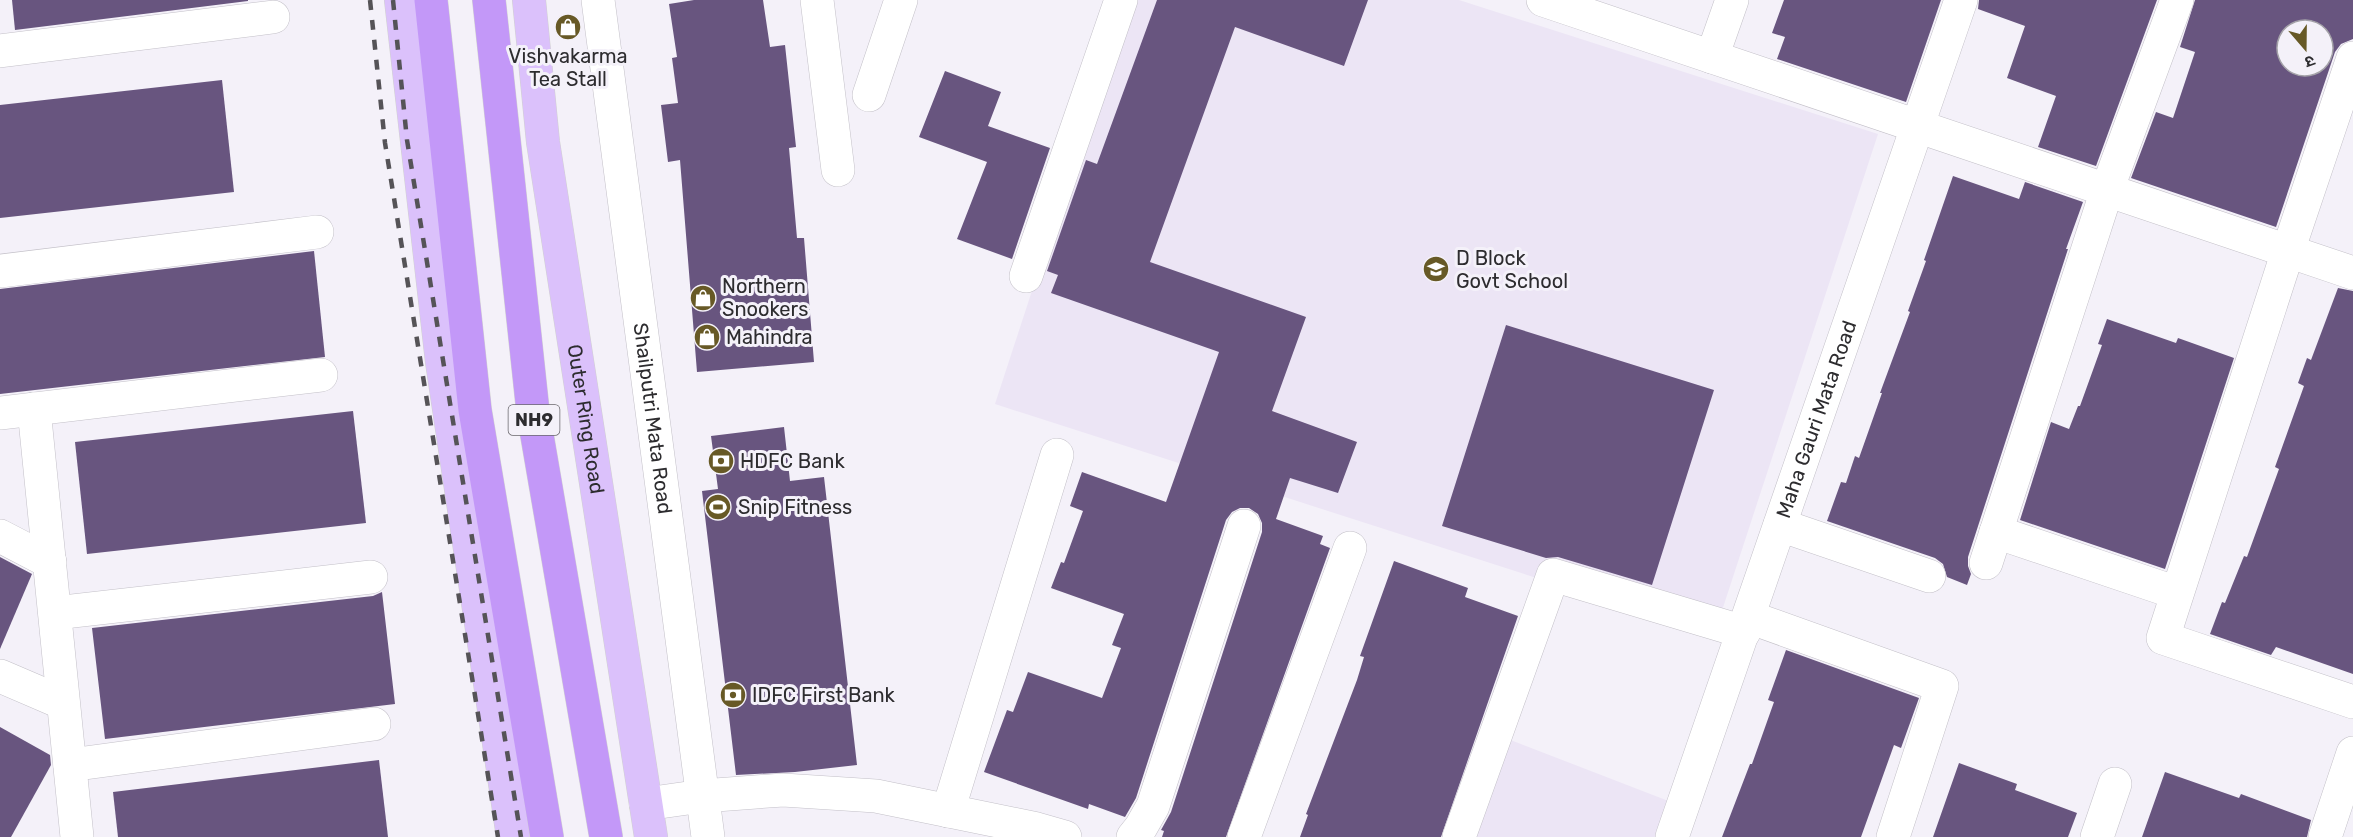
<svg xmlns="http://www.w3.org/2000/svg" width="2353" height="837" font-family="Rubik,'Noto Sans Devanagari',sans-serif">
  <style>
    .built { fill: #ece5f5 }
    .building { fill: #68557f; fill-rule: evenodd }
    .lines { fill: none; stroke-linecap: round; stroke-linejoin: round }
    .street-casing { stroke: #c3c0c8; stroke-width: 34 }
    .primary-casing { stroke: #d1d1d1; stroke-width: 34 }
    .highway-casing { stroke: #d1d1d1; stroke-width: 34 }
    .street { stroke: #fff; stroke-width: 33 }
    .primary { stroke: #dbc1fb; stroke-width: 33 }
    .highway { stroke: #c398f8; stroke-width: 33 }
    .rail { stroke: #555357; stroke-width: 4.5; stroke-dasharray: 10 10; stroke-linecap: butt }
    .labels { text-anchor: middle; stroke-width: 6; stroke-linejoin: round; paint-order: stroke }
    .shield { fill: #f4f1f9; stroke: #69676c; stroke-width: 1.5 }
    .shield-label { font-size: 18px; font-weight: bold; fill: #2d2c2f }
    .poi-label { font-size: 20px; fill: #2d2c2f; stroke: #f4f1f9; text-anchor: start }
    .street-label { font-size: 20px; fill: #2d2c2f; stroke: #f4f1f9 }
  </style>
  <rect width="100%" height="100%" fill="#f4f1f9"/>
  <g class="built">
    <path d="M1127 0H1459L1878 134 1714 635 995 404Z"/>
    <path d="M1495 734 1684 807 1672 837H1463Z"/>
  </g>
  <g class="building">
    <path d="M12 0H248V1L15 30Z"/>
    <path d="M694 0H763L770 47 785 45 796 147 789 148 797 238H804L814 362 697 372 680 160 668 162 661 105 678 103 672 58 677 57 669 4Z"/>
    <path d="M1157 0H1368L1344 66 1235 27 1150 262 1306 317 1272 411 1357 442 1338 493 1290 478 1276 519 1323 536 1320 544 1330 548 1226 837H1162L1164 831 1161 830 1171 812 1262 532V523L1258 514 1249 508H1240L1232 512 1226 520 1136 798 1125 817 1089 804 1088 809 984 772 1007 710 1013 712 1028 672 1102 698 1121 648 1112 645 1124 614 1051 588 1061 562 1064 563 1083 511 1070 506 1082 472 1166 502 1219 352 1051 293 1058 275 1047 271 1086 160 1097 164Z"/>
    <path d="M1784 0H1941L1906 102 1777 59 1785 37 1772 33Z"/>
    <path d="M1979 0H2157L2096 166 2038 147 2056 96 2007 78 2025 26 1978 9Z"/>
    <path d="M2195 0H2353V39L2341 44 2335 52 2276 227 2131 178 2156 112 2173 118 2195 52 2180 47ZM2287 30H2323V66H2287Z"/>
    <path d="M945 71 1001 92 988 126 1050 148 1012 259 957 239 987 162 919 137Z"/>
    <path d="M222 80 234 192 0 218V105Z"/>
    <path d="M1953 176 2019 199 2025 182 2083 202 2066 249H2068L1968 557V566L1971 574 1967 585 1947 577 1943 564 1935 558 1827 521 1841 482 1846 483 1855 456 1859 458 1882 393H1880L1910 312 1908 311 1926 261 1924 260Z"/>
    <path d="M314 251 325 357 0 394V289Z"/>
    <path d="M2338 288 2353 291V674L2276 647 2271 655 2210 634 2222 602 2225 603 2244 556 2247 557 2279 469 2275 467 2304 386 2298 383 2307 358 2311 360Z"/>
    <path d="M2107 319 2176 343 2178 338 2234 358 2165 569 2020 520 2051 422 2069 429 2078 406H2080L2102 345 2098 344Z"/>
    <path d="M1506 325 1714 390 1652 585 1558 557 1546 558 1442 526Z"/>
    <path d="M353 411 366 523 87 554 75 442Z"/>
    <path d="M784 427 790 481 824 477 857 765 795 772 736 775 702 491 718 489 711 436Z"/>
    <path d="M0 557 32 574 0 649Z"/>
    <path d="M1394 561 1468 588 1465 597 1518 616 1441 837H1300L1308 815 1306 814 1357 680 1364 657 1360 656Z"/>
    <path d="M382 592 395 704 105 739 92 628 373 596Z"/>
    <path d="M1786 650 1919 698 1901 748 1894 745 1861 837H1722L1750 764H1752L1774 702 1768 700Z"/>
    <path d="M0 727 50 755 51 765 11 837H0Z"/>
    <path d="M379 760 388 837H118L113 792Z"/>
    <path d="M1959 763 2017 784 2015 790 2077 813 2068 837H1933Z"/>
    <path d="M2165 772 2239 798 2241 794 2311 820 2307 837H2142Z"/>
  </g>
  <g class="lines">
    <defs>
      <g id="street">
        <path id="s1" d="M598 0 708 837"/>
        <path d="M817 0 838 170"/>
        <path d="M1543 0 2353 273"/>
        <path d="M0 51 273 17"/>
        <path d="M1712 57 1732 0"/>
        <path d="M2353 58 2288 251 2163 638 2353 702"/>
        <path d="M869 95 901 0"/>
        <path d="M0 271 317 232"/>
        <path d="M1026 276 1121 0"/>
        <path d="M34 409 77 837"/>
        <path d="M0 413 321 375"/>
        <path d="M1780 525 1929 576"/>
        <path d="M1996 532 2177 593"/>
        <path d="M0 536 50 562"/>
        <path d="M1986 563 2107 190 2177 0"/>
        <path d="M55 613 371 577"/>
        <path d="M1749 617 1942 686 1893 837"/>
        <path d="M0 676 63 703"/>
        <path d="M70 765 374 724"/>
        <path d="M646 804 702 796 783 790 876 796 1037 829 1065 837"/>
        <path d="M948 811 1057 455"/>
        <path d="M1133 837 1141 827 1153 806 1244 526"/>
        <path d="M1244 837 1350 548"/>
        <path d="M1459 837 1553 575 1744 632"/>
        <path id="s2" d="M1672 837 1961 0"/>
        <path d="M2097 837 2115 784"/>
        <path d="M2325 837 2353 753"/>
      </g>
      <g id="primary">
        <path d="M401 0 442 362 513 837"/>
        <path id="s3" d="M529 0 543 142 651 837"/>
      </g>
      <g id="highway">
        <path d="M431 0 475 410 547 837"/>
        <path d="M489 0 533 412 606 837"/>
      </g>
    </defs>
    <use href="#street" class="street-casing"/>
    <use href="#primary" class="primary-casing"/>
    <use href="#highway" class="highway-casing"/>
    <use href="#street" class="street"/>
    <use href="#primary" class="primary"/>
    <use href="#highway" class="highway"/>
    <g class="rail">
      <path d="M370 0 385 143 498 837"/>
      <path d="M393 0 407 140 521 837"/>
    </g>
  </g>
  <defs>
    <symbol id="shop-disc" viewBox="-11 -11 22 22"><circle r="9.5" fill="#675926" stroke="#f4f1f9"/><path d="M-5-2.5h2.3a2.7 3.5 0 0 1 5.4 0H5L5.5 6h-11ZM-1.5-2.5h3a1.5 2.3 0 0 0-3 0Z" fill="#fff"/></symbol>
    <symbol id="school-disc" viewBox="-11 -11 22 22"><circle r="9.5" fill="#675926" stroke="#f4f1f9"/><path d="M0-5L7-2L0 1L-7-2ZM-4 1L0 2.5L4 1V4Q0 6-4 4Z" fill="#fff"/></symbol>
    <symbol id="bank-disc" viewBox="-11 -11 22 22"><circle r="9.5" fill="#675926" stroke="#f4f1f9"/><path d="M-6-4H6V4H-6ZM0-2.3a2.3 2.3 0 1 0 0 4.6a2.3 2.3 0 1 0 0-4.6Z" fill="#fff"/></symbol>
    <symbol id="stadium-disc" viewBox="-11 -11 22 22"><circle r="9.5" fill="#675926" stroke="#f4f1f9"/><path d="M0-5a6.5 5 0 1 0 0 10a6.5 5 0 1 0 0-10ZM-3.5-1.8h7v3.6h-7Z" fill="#fff"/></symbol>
  </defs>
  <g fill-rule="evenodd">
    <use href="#shop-disc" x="553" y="12" width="30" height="30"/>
    <use href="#school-disc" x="1421" y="254" width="30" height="30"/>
    <use href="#shop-disc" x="688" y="283" width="30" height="30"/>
    <use href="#shop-disc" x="692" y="322" width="30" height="30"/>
    <use href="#bank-disc" x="706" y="446" width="30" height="30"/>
    <use href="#stadium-disc" x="703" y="492" width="30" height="30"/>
    <use href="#bank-disc" x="718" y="680" width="30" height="30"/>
  </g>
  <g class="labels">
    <rect class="shield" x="508.5" y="405" width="51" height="30" rx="4.5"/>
    <g class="shield-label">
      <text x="534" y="426">NH9</text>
    </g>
    <g class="poi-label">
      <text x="568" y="63" text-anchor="middle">Vishvakarma<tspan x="568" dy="23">Tea Stall</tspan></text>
      <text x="1456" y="265">D Block<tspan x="1456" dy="23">Govt School</tspan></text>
      <text x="722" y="293">Northern<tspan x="722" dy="23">Snookers</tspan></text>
      <text x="726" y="344">Mahindra</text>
      <text x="740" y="468">HDFC Bank</text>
      <text x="738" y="514">Snip Fitness</text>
      <text x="752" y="702">IDFC First Bank</text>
    </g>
    <g class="street-label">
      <text dy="7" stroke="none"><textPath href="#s2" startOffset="442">Maha Gauri Mata Road</textPath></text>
      <text dy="7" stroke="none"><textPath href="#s3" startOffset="423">Outer Ring Road</textPath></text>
      <text dy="7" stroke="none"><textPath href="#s1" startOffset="422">Shailputri Mata Road</textPath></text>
    </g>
  </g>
  <g transform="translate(2305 48) rotate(160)"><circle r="28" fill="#f4f1f9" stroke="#a4a2a8" stroke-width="1.5"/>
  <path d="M0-4.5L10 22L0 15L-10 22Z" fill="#675926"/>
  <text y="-9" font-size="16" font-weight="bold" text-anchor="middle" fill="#2d2c2f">उ</text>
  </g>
</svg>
